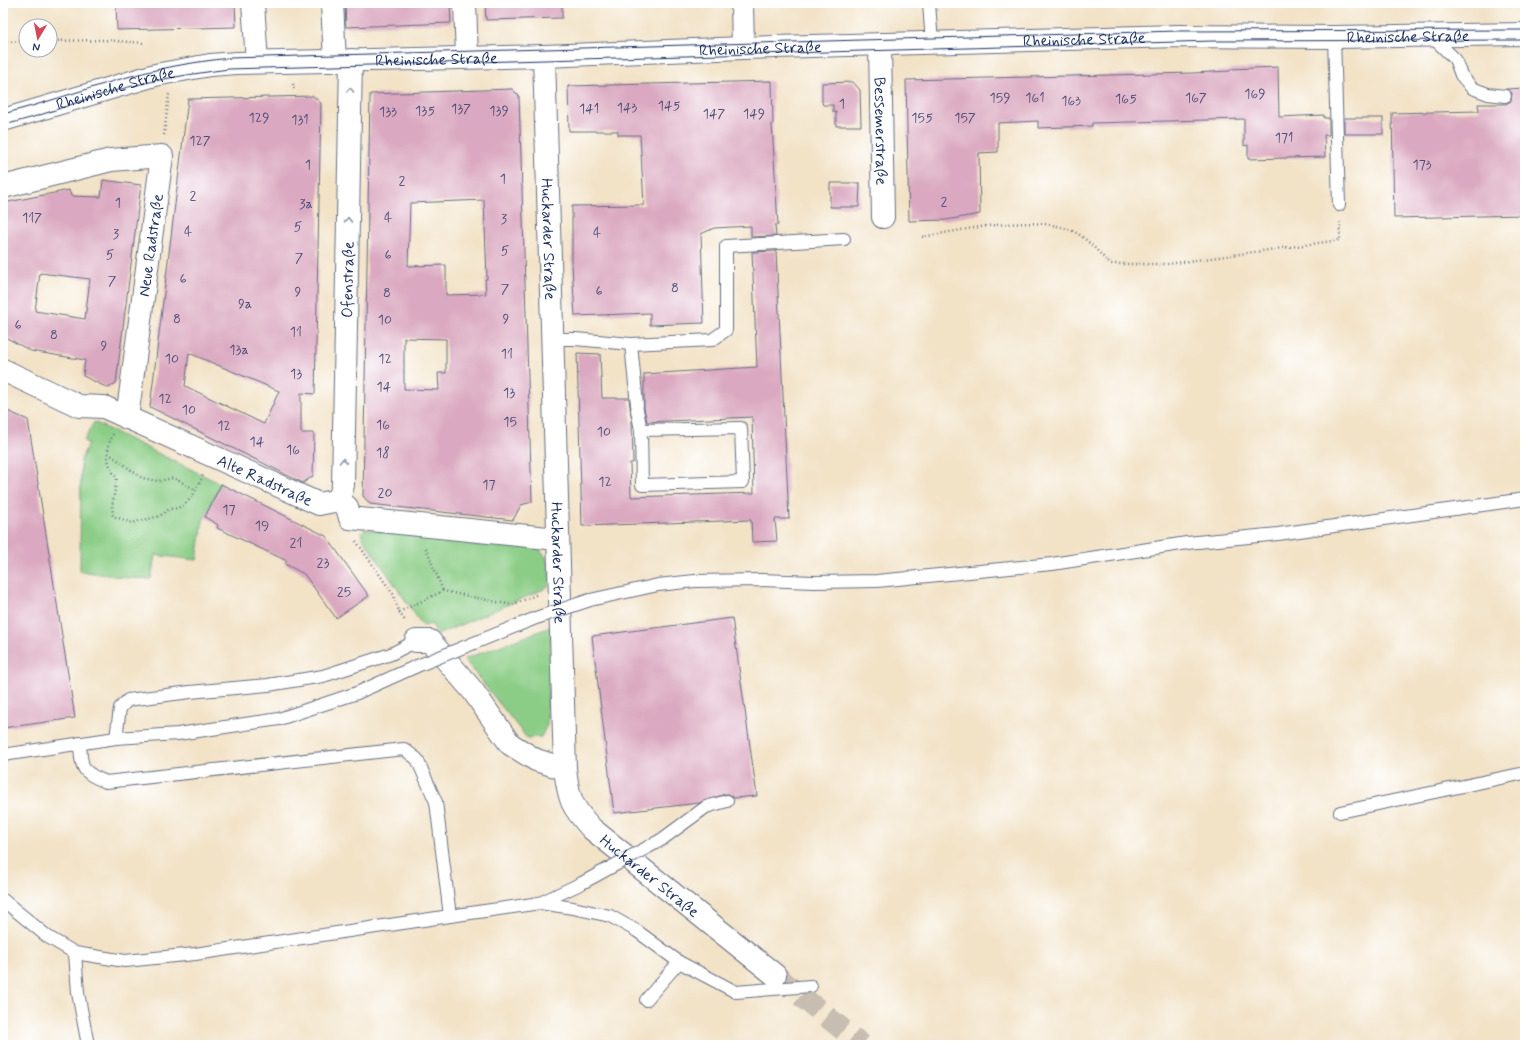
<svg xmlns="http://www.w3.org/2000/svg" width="1528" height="1048" font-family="Mynerve,sans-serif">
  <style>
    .green { fill: #8bcd86; stroke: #537e72 }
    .building { fill: #daa8c0; fill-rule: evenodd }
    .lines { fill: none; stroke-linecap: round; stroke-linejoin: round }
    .street-tunnel { stroke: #c7beb1; stroke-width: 22; stroke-dasharray: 22 11; stroke-linecap: butt }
    .lane-casing { stroke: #666e82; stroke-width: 14 }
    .street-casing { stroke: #666e82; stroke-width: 24 }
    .secondary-casing { stroke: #666e82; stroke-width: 24 }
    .path { stroke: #666e82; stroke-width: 2.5; stroke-dasharray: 1 3; stroke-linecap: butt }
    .lane { stroke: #fff; stroke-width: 12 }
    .street { stroke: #fff; stroke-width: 22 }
    .secondary { stroke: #fff; stroke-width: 22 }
    .tram { stroke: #1b2f5e; stroke-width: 1 }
    .lane-bridge-casing { stroke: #666e82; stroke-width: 14; stroke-linecap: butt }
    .lane-bridge { stroke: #fff; stroke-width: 12 }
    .oneway { stroke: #8d97ae }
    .labels { text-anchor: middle; stroke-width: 4; stroke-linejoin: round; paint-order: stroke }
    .number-label { font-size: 14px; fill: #4b4d76 }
    .street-label { font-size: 16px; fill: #1b2f5e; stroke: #fff }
  </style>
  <rect width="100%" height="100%" fill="#fff"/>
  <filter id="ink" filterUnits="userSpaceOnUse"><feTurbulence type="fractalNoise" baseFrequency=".025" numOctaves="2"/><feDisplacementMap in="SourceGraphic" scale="8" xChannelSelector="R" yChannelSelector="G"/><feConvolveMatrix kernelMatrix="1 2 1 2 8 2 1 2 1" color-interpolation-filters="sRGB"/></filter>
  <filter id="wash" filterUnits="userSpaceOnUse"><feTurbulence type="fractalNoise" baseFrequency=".012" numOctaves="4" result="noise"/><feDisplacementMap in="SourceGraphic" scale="16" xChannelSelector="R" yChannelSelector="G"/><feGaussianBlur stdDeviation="0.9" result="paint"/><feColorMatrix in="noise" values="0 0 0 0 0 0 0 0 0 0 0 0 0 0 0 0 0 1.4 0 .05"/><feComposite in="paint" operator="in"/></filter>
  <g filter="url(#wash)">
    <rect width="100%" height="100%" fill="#f2e2c6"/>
    <g class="green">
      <path d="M94 422 221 484 203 521 197 560 155 555 151 579 128 578 80 571 81 460 88 443 84 441Z"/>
      <path d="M365 529 535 545 546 557 551 579 548 586 542 590 437 635 432 624 423 626 362 537V532Z"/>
      <path d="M551 627 547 725 541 737 527 738 464 659Z"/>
    </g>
    <g id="blocks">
      <g class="building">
        <path d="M116 3H235L236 27 117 30Z"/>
        <path d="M345 3H450L451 23 346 27Z"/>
        <path d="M485 3H562V18L486 20Z"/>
        <path d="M1278 67 1279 117 1324 115V118H1329V135H1324L1325 157 1248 159V145L1244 146V119L1092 123V126L1038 128V121L998 123V152L979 153 980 214 946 220 909 221 906 80 1193 73 1230 71V69Z"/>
        <path d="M772 81 773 124H772L778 225H775L776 236 751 237V226L714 228 701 234 704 323 650 325V313L575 316 572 264V206L644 205 640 135H618V131H569L568 86Z"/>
        <path d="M853 82 860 90 861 126H836V112H833V105H823L822 102V83Z"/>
        <path d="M1525 88V215L1394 218 1392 113 1479 111 1478 104H1506L1511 101 1512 93 1506 89Z"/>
        <path d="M512 89 519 96 532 502 521 505 513 520 370 504 363 496 370 94ZM484 200 487 279H485L486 294 446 295V265L408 266 410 203ZM404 338 446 339V373H438L439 390 404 389Z"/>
        <path d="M313 96 321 103 315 394 301 393V433H314L313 476 303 483 150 407 188 99ZM189 353 279 391 264 424 185 386Z"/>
        <rect x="1344" y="118" width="39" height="16"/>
        <path d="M103 180 141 185 116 383 108 388 83 376 85 360 31 351 3 336V203L69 190 71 196 101 197ZM40 273 90 279 85 319 35 311Z"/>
        <path d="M830 183H860L859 207H830Z"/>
        <path d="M776 251 789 519H775L777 541 752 542 751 520 582 526 577 353 600 354 602 398H629L632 423 633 463H630L631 497 754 493 752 417 647 422 644 408V374L757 367 752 252Z"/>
        <path d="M3 409 28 420 75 718 3 728Z"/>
        <path d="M221 484 326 536 369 596 336 618 304 574 285 564 287 561 217 528 218 525 205 517Z"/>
        <path d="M732 618 757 796 734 798 729 794H725L699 803 614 813 592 636Z"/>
      </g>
    </g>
  </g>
  <g filter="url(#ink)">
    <use href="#blocks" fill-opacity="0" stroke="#666e82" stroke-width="1"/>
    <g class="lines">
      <path class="street-tunnel" d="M775 975 862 1045"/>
      <defs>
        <g id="lane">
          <path d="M929 3 932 43"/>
          <path d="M1431 36 1455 59 1461 75 1472 88 1488 94 1505 96"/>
          <path d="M1334 37 1339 205"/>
          <path d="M551 339H575L631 344 712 340 726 330V246L844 239"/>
          <path d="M631 344 637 405"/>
          <path d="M637 410 641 430 642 485 743 482 741 428 641 430"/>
          <path d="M590 600 658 585 695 581 761 580 814 582 877 581 1052 564 1187 543 1278 534 1525 499"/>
          <path d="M416 641 391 654 323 676 268 685 190 692 128 700 120 708 116 738 178 734 279 719 357 693 417 666"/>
          <path d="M3 755 116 738"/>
          <path d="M1340 812 1525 773"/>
          <path d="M661 840 706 807 727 801"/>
          <path d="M3 900 48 937 75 953 125 961 195 954 450 916 436 802 417 759 404 749 106 782C82 772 81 769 80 743"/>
          <path d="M540 903 582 883"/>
          <path d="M450 916 540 903 573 908 610 916 637 931 679 962 736 992 811 986"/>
          <path d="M75 953 78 993 88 1045"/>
          <path d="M646 1000 679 962"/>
        </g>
        <g id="street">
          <path d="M253 3 257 62"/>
          <path d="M332 3 335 60"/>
          <path d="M465 3 467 57"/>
          <path d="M742 3 743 48"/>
          <path id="s1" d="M880 44 883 217"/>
          <path id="s2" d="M544 56 565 769C569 800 571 806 592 829L775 975"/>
          <path d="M3 187 111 160 162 156 127 418"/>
          <path id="s3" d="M3 370 79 406 104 407 319 504 339 500 347 507 350 518 558 539"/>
          <path id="s4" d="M339 500 343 485 351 60"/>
          <path d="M416 641H430L473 691 510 744 536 760 565 769"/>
        </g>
        <g id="secondary">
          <path id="s5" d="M3 120 155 75 210 65 237 63 544 56 743 48 1178 36 1334 37 1525 34"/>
        </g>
      </defs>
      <use href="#lane" class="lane-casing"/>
      <use href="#street" class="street-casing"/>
      <use href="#secondary" class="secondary-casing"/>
      <g class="path">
        <path d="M50 41 103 40 144 43"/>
        <path d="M3 42 26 41"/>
        <path d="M293 84 294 91"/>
        <path d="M164 135 169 94"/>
        <path d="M922 237C963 230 1027 215 1068 229 1085 235 1098 252 1110 264H1168L1340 240V222"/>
        <path d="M113 434C105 450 106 465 117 478L112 506 113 516 132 523 160 516 169 509C189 509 196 491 203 475"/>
        <path d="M108 453 142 478 158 481 174 478 196 490"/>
        <path d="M356 541 393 594 399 612 406 622"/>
        <path d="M426 548 443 591"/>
        <path d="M399 612 443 591 512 605 538 594"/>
      </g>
      <use href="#lane" class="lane"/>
      <use href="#street" class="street"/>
      <use href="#secondary" class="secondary"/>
      <g class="tram">
        <path d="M3 114C42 104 79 91 117 80 154 69 192 62 230 58L1178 31 1525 30"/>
        <path d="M3 125C41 117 77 101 114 91 152 80 190 74 229 69L1213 41 1525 40"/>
      </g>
      <defs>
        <g id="lane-bridge">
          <path d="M417 666 536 618 590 600"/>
          <path d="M582 883 661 840"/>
        </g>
      </defs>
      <use href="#lane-bridge" class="lane-bridge-casing"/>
      <use href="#lane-bridge" class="lane-bridge"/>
    </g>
    <defs><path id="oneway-chevron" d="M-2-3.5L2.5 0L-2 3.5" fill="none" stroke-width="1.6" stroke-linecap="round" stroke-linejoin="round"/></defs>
    <g class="oneway">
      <use href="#oneway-chevron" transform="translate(350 90) rotate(-89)"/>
      <use href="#oneway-chevron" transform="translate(348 220) rotate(-89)"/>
      <use href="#oneway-chevron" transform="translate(343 461) rotate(-89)"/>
    </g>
  </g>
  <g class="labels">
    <g class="number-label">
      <text x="1255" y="98">169</text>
      <text x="1000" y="102">159</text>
      <text x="1035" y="102">161</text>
      <text x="1196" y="102">167</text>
      <text x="1126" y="103">165</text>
      <text x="1071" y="105">163</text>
      <text x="842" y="108">1</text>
      <text x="669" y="110">145</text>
      <text x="627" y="112">143</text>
      <text x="461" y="113">137</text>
      <text x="589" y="113">141</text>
      <text x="425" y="115">135</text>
      <text x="499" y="115">139</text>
      <text x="388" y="116">133</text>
      <text x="714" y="118">147</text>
      <text x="754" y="118">149</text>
      <text x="259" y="122">129</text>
      <text x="922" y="122">155</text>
      <text x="965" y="122">157</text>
      <text x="300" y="124">131</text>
      <text x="1284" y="142">171</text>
      <text x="200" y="145">127</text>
      <text x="308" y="169">1</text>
      <text x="1422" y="169">173</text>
      <text x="503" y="183">1</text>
      <text x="402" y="185">2</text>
      <text x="193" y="200">2</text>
      <text x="944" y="206">2</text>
      <text x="118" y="207">1</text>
      <text x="306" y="208">3a</text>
      <text x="32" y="222">117</text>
      <text x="388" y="222">4</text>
      <text x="504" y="223">3</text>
      <text x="298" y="231">5</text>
      <text x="188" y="236">4</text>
      <text x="597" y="237">4</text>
      <text x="116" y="238">3</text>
      <text x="505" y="255">5</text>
      <text x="110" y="259">5</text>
      <text x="388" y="259">6</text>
      <text x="299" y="262">7</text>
      <text x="183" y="283">6</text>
      <text x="112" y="285">7</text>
      <text x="675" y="292">8</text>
      <text x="505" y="293">7</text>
      <text x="599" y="295">6</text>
      <text x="298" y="296">9</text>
      <text x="387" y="297">8</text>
      <text x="245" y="308">9a</text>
      <text x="177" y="323">8</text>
      <text x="506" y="323">9</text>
      <text x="385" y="324">10</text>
      <text x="18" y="329">6</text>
      <text x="296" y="336">11</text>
      <text x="54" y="339">8</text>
      <text x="104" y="350">9</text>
      <text x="239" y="354">13a</text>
      <text x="507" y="358">11</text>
      <text x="172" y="363">10</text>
      <text x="385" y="363">12</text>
      <text x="296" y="378">13</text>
      <text x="384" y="391">14</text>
      <text x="509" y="397">13</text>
      <text x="165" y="403">12</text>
      <text x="189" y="414">10</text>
      <text x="510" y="426">15</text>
      <text x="383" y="429">16</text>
      <text x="224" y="430">12</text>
      <text x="604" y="436">10</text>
      <text x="257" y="446">14</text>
      <text x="293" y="454">16</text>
      <text x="383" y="457">18</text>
      <text x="605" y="486">12</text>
      <text x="489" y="489">17</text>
      <text x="385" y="497">20</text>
      <text x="229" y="514">17</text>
      <text x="262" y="530">19</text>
      <text x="296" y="547">21</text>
      <text x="323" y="567">23</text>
      <text x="344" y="596">25</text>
    </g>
    <g class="street-label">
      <text dy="6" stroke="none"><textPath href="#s5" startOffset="1413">Rheinische Straße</textPath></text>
      <text dy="6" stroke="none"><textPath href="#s5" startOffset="1089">Rheinische Straße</textPath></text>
      <text dy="6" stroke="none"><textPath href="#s5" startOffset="765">Rheinische Straße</textPath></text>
      <text dy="6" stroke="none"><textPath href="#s5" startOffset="441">Rheinische Straße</textPath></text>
      <text dy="6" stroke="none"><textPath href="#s5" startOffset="117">Rheinische Straße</textPath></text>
      <text dy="6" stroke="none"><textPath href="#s1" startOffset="87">Bessemerstraße</textPath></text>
      <text dy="6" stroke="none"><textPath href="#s2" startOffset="183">Huckarder Straße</textPath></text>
      <text transform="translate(150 245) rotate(-82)" y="6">Neue Radstraße</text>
      <text dy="6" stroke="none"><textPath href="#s4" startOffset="221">Ofenstraße</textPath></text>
      <text dy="6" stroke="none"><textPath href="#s3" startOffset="286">Alte Radstraße</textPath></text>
      <text dy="6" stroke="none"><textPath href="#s2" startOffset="507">Huckarder Straße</textPath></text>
      <text dy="6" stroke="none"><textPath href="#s2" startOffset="855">Huckarder Straße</textPath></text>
    </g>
  </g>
  <rect width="1528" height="1048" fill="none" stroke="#fff" stroke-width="16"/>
  <g transform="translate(38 38) rotate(190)"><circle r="19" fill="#ffffff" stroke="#a4acbf"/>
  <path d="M0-3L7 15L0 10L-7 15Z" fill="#d1495b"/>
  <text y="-6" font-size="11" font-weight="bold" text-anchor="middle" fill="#1b2f5e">N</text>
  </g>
</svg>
